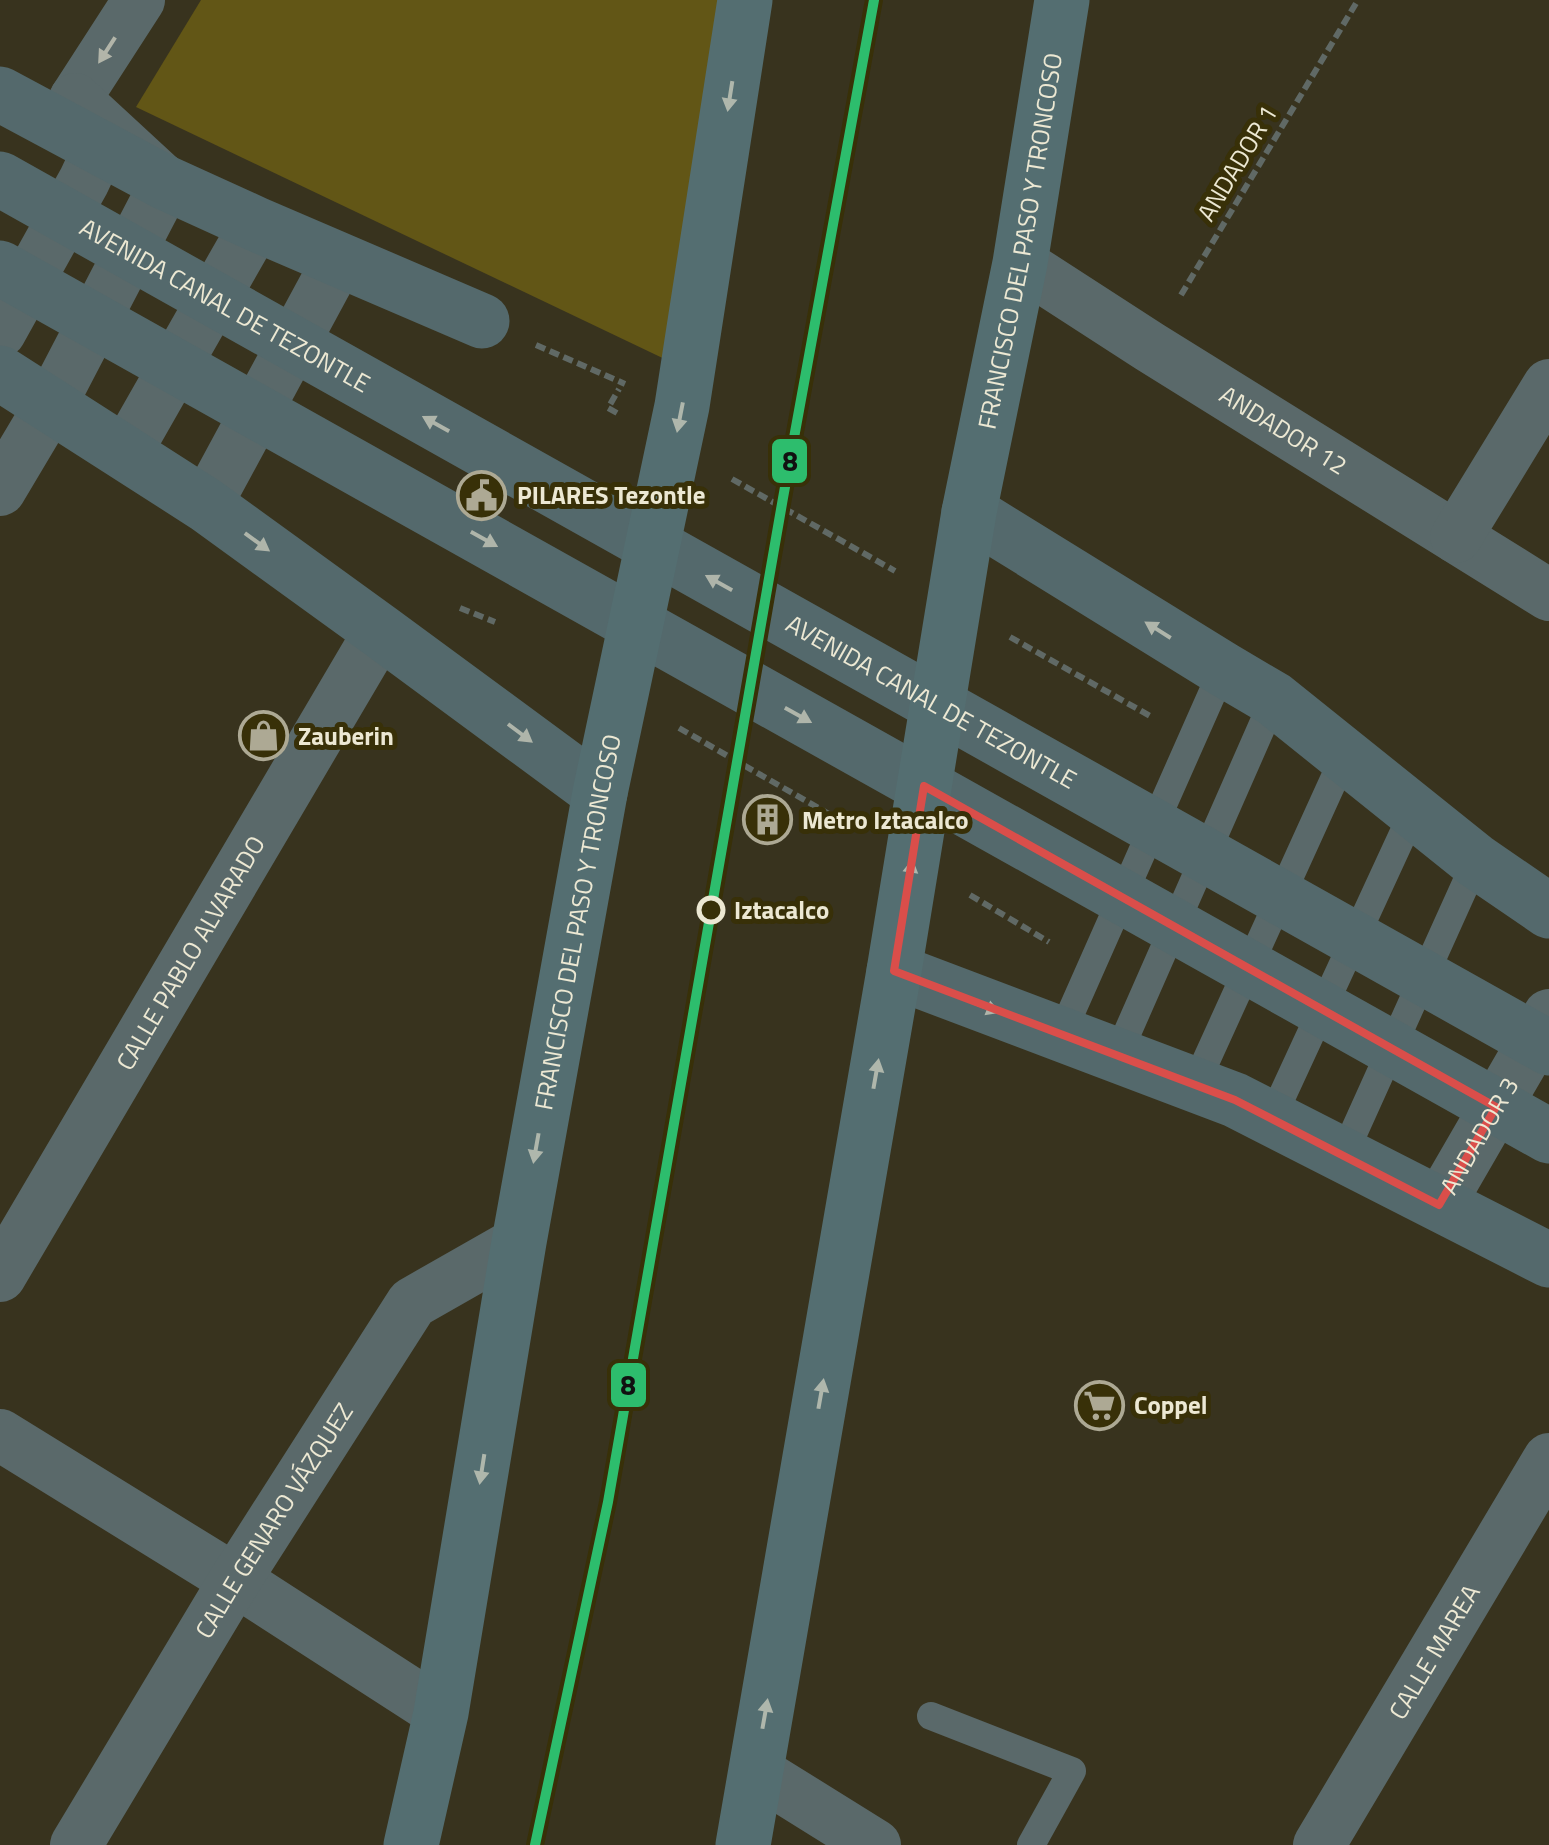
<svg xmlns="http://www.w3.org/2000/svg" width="1549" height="1845" font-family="'Titillium Web',sans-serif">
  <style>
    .green { fill: #625616 }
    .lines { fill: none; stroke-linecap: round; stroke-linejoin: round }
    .path { stroke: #606965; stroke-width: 6; stroke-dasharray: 10 5; stroke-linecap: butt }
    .lane { stroke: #5a696a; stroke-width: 28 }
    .street { stroke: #5a696a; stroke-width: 52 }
    .secondary { stroke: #54696c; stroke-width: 55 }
    .primary { stroke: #546e71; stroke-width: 55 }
    .metro-1-casing { stroke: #383008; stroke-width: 18 }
    .metro-1 { stroke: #2dbd6d; stroke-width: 10 }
    .oneway { fill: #b2b5a9 }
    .oneway2 { fill: #afb7ac }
    .oneway3 { fill: #afb5aa }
    .marked { fill: none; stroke: #da4e4a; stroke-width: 8; stroke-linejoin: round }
    .stop-dot { fill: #383008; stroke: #ece8d3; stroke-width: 5 }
    .labels { text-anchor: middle; stroke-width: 10; stroke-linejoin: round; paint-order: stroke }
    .street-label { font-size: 25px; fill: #ece8d3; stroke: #383008 }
    .poi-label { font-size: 25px; font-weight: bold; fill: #ece8d3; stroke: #383008; text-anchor: start }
    .stop-label { font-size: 25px; font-weight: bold; fill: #ece8d3; stroke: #383008; text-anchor: start }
    .line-badge { stroke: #383008; stroke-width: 4 }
    .pale-badge-label { font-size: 28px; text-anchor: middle; font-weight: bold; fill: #111 }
  </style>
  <rect width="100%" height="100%" fill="#38331e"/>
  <path class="green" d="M201 0H722L673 363 136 107Z"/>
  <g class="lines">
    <g class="path">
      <path d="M1181 295 1358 0"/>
      <path d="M536 345 625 384"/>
      <path d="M617 413 608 408 619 389"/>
      <path d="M732 479 895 571"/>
      <path d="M460 608 495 622"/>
      <path d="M1010 637 1152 717"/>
      <path d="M679 728 855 829"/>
      <path d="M970 895 1049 942"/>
    </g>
    <g class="lane">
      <path d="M1061 1035 1223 669"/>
      <path d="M1117 1056 1274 699"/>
      <path d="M1195 1085 1345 755"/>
      <path d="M1271 1120 1414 810"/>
      <path d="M1343 1156 1476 861"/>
      <path d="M931 1716 1072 1771 1031 1845"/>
    </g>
    <g class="street">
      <path d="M75 99 139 0"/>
      <path id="s1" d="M1020 263 1150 347 1549 595"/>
      <path d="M0 332 84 181 99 149 80 109"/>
      <path d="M125 454 256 224"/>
      <path d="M0 490 50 406 166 183 75 99"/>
      <path d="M206 505 339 259"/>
      <path d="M1456 537 1549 385"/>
      <path id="s2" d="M1439 1205 1549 1015"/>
      <path id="s3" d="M0 1276 380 631"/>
      <path d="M0 1435 235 1580 441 1713"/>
      <path d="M756 1771 875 1845"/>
      <path id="s4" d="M76 1845 235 1580 412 1303 519 1242"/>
      <path id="s5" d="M1319 1845 1549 1459"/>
    </g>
    <g class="secondary">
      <path d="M0 94 166 183 256 224 482 321"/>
      <path id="s6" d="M0 179 1549 1048"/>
      <path d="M0 268 1549 1136"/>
      <path d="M0 373 206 505 380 631 600 793"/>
      <path d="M969 512 1223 669 1274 699 1476 861 1549 911"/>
      <path d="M894 971 1235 1100 1549 1260"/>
    </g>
    <g class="primary">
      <path id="s7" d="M411 1845 441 1713 519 1242 600 793 682 406 745 0"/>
      <path id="s8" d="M743 1845 894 971 969 512 1020 263 1062 0"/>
    </g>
    <defs>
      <path id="metro-1" d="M535 1845 608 1502 783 498 874 0"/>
    </defs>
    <use href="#metro-1" class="metro-1-casing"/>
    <use href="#metro-1" class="metro-1"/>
  </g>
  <defs><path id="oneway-solid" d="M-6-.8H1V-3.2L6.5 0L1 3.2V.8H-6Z" transform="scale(2.5)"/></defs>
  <use class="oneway" href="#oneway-solid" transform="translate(107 50) rotate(123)"/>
  <g class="oneway2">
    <use href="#oneway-solid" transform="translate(730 96) rotate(99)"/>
    <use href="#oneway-solid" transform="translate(680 417) rotate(101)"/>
    <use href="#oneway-solid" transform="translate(910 875) rotate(-81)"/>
    <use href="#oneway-solid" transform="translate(876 1074) rotate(-80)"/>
    <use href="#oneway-solid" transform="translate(536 1148) rotate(100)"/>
    <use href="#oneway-solid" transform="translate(821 1394) rotate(-80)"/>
    <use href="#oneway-solid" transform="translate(482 1469) rotate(99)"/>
    <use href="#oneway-solid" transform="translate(765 1714) rotate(-80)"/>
  </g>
  <g class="oneway3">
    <use href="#oneway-solid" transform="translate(436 424) rotate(-151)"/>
    <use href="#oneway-solid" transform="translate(484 539) rotate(29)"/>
    <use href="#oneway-solid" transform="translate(257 542) rotate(36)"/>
    <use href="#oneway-solid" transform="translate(719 583) rotate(-151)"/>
    <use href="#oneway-solid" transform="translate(1158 630) rotate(-148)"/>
    <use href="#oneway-solid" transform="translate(798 715) rotate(29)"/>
    <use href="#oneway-solid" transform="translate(520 733) rotate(37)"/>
    <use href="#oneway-solid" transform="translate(985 1007) rotate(21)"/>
  </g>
  <path class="marked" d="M924 786 1496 1107 1439 1205 1235 1100 894 971Z"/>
  <defs>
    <symbol id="civic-ring" viewBox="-11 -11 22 22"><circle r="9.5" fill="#383008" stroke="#ada994" stroke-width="1.5"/><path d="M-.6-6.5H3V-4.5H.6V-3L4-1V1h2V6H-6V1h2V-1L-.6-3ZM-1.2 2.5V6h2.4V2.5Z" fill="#ada994"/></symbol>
    <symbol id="shop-ring" viewBox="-11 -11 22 22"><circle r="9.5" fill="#383008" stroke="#ada994" stroke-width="1.5"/><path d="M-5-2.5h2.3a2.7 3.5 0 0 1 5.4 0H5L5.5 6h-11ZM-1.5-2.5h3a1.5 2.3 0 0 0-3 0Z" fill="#ada994"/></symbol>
    <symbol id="building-ring" viewBox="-11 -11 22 22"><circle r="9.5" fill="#383008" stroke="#ada994" stroke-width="1.5"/><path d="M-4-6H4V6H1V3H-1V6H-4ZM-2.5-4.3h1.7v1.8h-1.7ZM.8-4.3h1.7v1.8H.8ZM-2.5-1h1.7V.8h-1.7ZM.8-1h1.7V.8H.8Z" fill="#ada994"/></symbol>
    <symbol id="supermarket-ring" viewBox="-11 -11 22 22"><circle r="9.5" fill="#383008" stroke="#ada994" stroke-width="1.5"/><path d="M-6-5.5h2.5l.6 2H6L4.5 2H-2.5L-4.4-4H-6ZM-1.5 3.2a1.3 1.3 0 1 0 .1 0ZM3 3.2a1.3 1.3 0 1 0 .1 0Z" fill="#ada994"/></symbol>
  </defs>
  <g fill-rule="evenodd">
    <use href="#civic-ring" x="454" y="468" width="55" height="55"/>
    <use href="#shop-ring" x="236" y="708" width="55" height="55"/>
    <use href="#building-ring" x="740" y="792" width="55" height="55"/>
    <use href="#supermarket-ring" x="1072" y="1378" width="55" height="55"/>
  </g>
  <circle class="stop-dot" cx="711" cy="910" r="12"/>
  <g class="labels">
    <g class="street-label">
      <text transform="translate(1237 163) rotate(-59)" y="9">ANDADOR 1</text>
      <text dy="9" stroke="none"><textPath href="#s8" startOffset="1628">FRANCISCO DEL PASO Y TRONCOSO</textPath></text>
      <text dy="9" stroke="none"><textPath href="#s6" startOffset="258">AVENIDA CANAL DE TEZONTLE</textPath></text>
      <text dy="9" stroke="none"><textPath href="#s1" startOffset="312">ANDADOR 12</textPath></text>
      <text dy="9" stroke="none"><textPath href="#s6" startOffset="1068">AVENIDA CANAL DE TEZONTLE</textPath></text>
      <text dy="9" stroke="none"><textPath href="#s7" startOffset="938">FRANCISCO DEL PASO Y TRONCOSO</textPath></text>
      <text dy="9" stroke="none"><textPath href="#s3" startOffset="375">CALLE PABLO ALVARADO</textPath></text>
      <text dy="9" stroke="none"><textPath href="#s2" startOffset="80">ANDADOR 3</textPath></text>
      <text dy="9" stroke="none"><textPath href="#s4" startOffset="380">CALLE GENARO VÁZQUEZ</textPath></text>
      <text dy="9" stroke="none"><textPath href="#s5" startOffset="225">CALLE MAREA</textPath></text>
    </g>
    <g class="poi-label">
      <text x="517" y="504">PILARES Tezontle</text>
      <text x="298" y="745">Zauberin</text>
      <text x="802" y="829">Metro Iztacalco</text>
      <text x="1134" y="1414">Coppel</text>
    </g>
    <g class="stop-label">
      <text x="734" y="919">Iztacalco</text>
    </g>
  </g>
  <g class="line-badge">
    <rect x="770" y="437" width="39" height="48" rx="10" fill="#2dbd6d"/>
    <rect x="609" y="1361" width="39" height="48" rx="10" fill="#2dbd6d"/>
  </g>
  <g class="pale-badge-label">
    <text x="790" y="471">8</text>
    <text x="628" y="1395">8</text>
  </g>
</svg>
